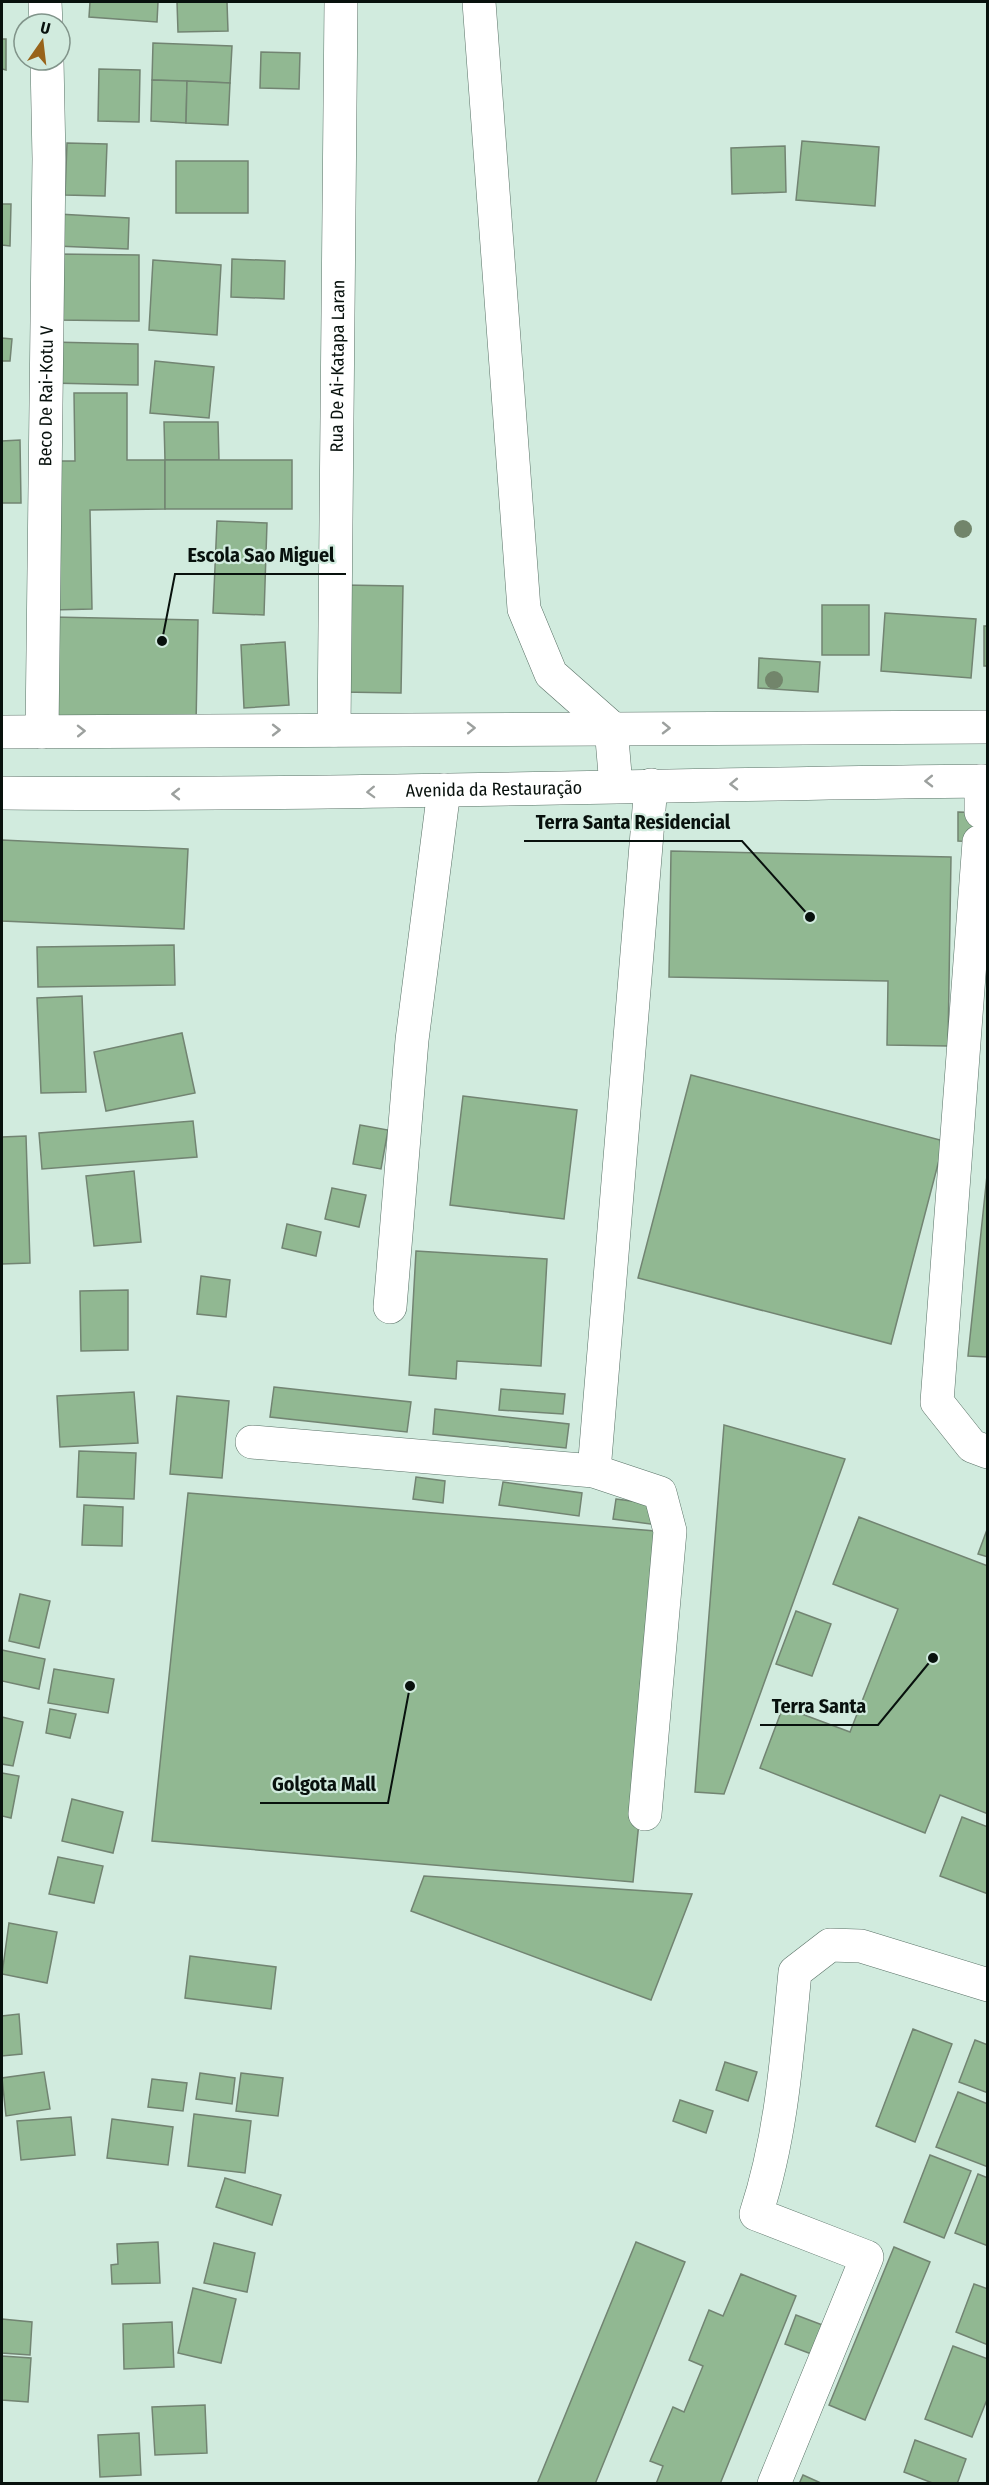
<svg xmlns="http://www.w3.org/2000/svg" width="989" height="2485" font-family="'Fira Sans Condensed',sans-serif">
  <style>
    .building { fill: #91b892; stroke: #728472; stroke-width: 1.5 }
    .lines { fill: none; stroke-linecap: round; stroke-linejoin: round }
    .minor-casing { stroke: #5a7267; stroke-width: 34 }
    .major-casing { stroke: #5a7267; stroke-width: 34 }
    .minor { stroke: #fff; stroke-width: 33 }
    .major { stroke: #fff; stroke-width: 33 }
    .tree { fill: #72856b }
    .oneway { stroke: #9ca09e }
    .labels { text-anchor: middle; stroke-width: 4.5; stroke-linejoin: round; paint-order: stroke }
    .street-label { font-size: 18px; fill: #08110d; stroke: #d1ebde }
    .leader { fill: none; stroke: #08110d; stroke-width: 2 }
    .callout-dot { fill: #08110d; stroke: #d1ebde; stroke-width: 2 }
    .callout-label { font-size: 20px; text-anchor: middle; font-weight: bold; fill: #08110d; stroke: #d1ebde; stroke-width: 4.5; stroke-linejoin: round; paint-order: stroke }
  </style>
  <rect width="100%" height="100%" fill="#d1ebde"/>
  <g class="building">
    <path d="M90 2H158L157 22 89 17Z"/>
    <path d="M177 2H227L228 31 178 32Z"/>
    <path d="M2 39H6V70L2 69Z"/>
    <path d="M153 43 232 46 230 83 152 80Z"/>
    <path d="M261 52 300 53 299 89 260 88Z"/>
    <path d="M99 69 140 70 139 122 98 121Z"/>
    <path d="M152 80 187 81 186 123 151 121Z"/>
    <path d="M187 81 230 83 228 125 186 123Z"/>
    <path d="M802 141 879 147 875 206 796 200Z"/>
    <path d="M67 143 107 144 105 196 65 195Z"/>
    <path d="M785 146 786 192 732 194 731 148Z"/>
    <rect x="176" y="161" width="72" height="52"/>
    <path d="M2 204H11L10 246 2 245Z"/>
    <path d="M58 214 129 218 128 249 56 246Z"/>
    <path d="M56 254 139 255V321L55 320Z"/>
    <path d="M232 259 285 261 284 299 231 297Z"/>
    <path d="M153 260 221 265 217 335 149 330Z"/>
    <path d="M2 338 12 339 10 361H2Z"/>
    <path d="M51 342 138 344V385L50 383Z"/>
    <path d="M155 361 214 367 209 418 150 413Z"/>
    <path d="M74 393H127V460H165V509L90 510 92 609 51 610 50 461H75Z"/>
    <path d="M164 422H218L219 460H165Z"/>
    <path d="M20 440 21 503H2V441Z"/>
    <rect x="165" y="460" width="127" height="49"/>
    <path d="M217 521 267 523 264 615 213 613Z"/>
    <path d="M343 585 403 586 401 693 342 692Z"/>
    <rect x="822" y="605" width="47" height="50"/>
    <path d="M885 613 976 619 971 678 881 671Z"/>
    <path d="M52 617 198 620 196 725 51 722Z"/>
    <rect x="984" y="626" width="4" height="40"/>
    <path d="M285 642 289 705 244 708 241 645Z"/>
    <path d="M759 658 820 662 818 692 758 688Z"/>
    <path d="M958 812 988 813V842L958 841Z"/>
    <path d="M2 840 188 849 184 929 2 921Z"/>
    <path d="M671 851 951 857 948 1046 887 1045 888 981 669 977Z"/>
    <path d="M174 945 175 985 38 987 37 947Z"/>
    <path d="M82 996 86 1092 41 1093 37 998Z"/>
    <path d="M182 1033 195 1093 106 1111 94 1052Z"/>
    <path d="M691 1075 944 1141 891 1344 638 1278Z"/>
    <path d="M463 1096 577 1110 564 1219 450 1205Z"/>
    <path d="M193 1121 197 1157 42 1169 39 1133Z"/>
    <path d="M360 1125 388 1130 381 1169 353 1164Z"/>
    <path d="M26 1136 30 1263 2 1264V1137Z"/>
    <path d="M988 1166V1357L968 1356Z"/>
    <path d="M134 1171 141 1242 94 1246 86 1176Z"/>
    <path d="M332 1188 366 1195 359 1227 325 1219Z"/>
    <path d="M287 1224 321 1232 316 1256 282 1248Z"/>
    <path d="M416 1251 547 1259 541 1366 457 1361 456 1379 409 1375Z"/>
    <path d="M201 1276 230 1280 226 1317 197 1314Z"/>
    <path d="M128 1290V1350L81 1351 80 1291Z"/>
    <path d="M274 1387 411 1402 407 1432 270 1417Z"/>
    <path d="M501 1389 565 1394 563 1414 499 1410Z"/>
    <path d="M134 1392 138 1443 60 1447 57 1396Z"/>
    <path d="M177 1396 229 1401 222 1478 170 1474Z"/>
    <path d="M435 1409 569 1424 566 1448 433 1434Z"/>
    <path d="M724 1425 845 1459 724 1794 695 1792Z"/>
    <path d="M79 1451 136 1453 134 1499 77 1497Z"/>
    <path d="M416 1477 445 1481 443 1503 413 1499Z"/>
    <path d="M503 1482 582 1493 579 1516 499 1505Z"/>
    <path d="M188 1493 668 1532 633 1882 152 1841Z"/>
    <path d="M616 1499 661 1505 658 1525 613 1519Z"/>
    <path d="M84 1505 123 1507 122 1546 82 1545Z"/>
    <path d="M859 1517 988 1566V1814L940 1795 925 1833 760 1768 783 1707 850 1732 898 1609 833 1584Z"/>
    <path d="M988 1527V1557L978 1554Z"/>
    <path d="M20 1594 50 1601 39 1648 9 1641Z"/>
    <path d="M796 1611 831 1624 812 1676 776 1664Z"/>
    <path d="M2 1650 45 1659 39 1689 2 1681Z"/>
    <path d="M54 1669 114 1679 108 1713 48 1703Z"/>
    <path d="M50 1709 76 1714 70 1738 46 1733Z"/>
    <path d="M2 1717 23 1722 13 1766 2 1764Z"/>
    <path d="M2 1773 19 1776 11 1818 2 1816Z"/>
    <path d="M72 1799 123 1812 113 1853 62 1841Z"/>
    <path d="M962 1817 988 1827V1894L940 1876Z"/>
    <path d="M58 1857 103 1866 94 1903 49 1894Z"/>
    <path d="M424 1876 692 1894 651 2000 411 1911Z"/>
    <path d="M9 1923 57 1932 47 1983 2 1974Z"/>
    <path d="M190 1956 276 1967 271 2009 185 1998Z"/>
    <path d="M19 2014 22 2054 2 2056V2016Z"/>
    <path d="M913 2029 952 2044 915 2142 876 2126Z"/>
    <path d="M975 2040 988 2045V2093L959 2082Z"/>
    <path d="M725 2062 757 2072 748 2101 716 2090Z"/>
    <path d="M44 2072 50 2109 6 2116 2 2078Z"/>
    <path d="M200 2073 235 2078 232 2104 196 2099Z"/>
    <path d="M241 2073 283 2078 278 2116 236 2111Z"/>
    <path d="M152 2079 187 2083 183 2111 148 2107Z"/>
    <path d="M958 2092 988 2104V2167L936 2147Z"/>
    <path d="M680 2100 713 2111 706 2133 673 2121Z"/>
    <path d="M194 2114 251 2121 245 2173 188 2166Z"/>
    <path d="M71 2117 75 2155 21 2160 17 2121Z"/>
    <path d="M112 2119 173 2127 168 2165 107 2158Z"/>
    <path d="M930 2155 971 2171 944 2238 904 2222Z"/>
    <path d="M978 2174 988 2178V2246L955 2233Z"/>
    <path d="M225 2178 281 2195 272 2225 216 2207Z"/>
    <path d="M158 2242 160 2283 112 2284 111 2265 118 2264 117 2244Z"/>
    <path d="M636 2242 685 2262 595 2484H537Z"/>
    <path d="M214 2243 255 2253 247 2292 204 2283Z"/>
    <path d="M894 2247 930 2262 865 2420 829 2405Z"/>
    <path d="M741 2274 796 2296 720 2484H656L663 2466 650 2461 673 2407 684 2412 703 2366 689 2360 709 2310 723 2316Z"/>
    <path d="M974 2284 988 2289V2345L956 2332Z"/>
    <path d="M193 2288 236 2299 221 2363 178 2353Z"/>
    <path d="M796 2315 825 2326 814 2355 785 2344Z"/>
    <path d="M2 2319 32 2322 30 2355 2 2353Z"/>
    <path d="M172 2322 174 2367 124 2369 123 2324Z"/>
    <path d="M953 2346 988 2359V2397L972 2437 925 2419Z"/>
    <path d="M2 2356 31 2358 28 2402 2 2400Z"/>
    <path d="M205 2405 207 2453 155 2455 152 2407Z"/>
    <path d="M139 2433 141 2475 100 2477 98 2435Z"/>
    <path d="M915 2440 966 2459 957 2484H935L904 2472Z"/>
    <path d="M803 2475 823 2484H799Z"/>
  </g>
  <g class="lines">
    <defs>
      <g id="minor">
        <path d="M45 2 46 24"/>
        <path d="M479 2 524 609 551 674 611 727 616 786"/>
        <path id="s1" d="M334 730 341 2"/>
        <path id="s2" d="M42 732 49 159 47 60"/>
        <path d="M981 781V812"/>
        <path d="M979 842 937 1402 972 1446 988 1452"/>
        <path d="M390 1307 412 1040 444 790"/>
        <path d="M252 1442 594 1471 660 1493 670 1531 645 1814"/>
        <path d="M594 1471 651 785"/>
        <path d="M774 2484 867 2257 756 2214C782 2135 787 2054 795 1972L830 1945 861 1946 988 1985"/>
      </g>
      <g id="major">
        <path d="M2 732 988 727"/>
        <path id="s3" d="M2 793C330 796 659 784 988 781"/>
      </g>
    </defs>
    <use href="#minor" class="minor-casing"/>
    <use href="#major" class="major-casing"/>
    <use href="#minor" class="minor"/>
    <use href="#major" class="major"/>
  </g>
  <g class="tree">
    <circle cx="963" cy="529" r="9"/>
    <circle cx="774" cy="680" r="9"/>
  </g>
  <defs><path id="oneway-chevron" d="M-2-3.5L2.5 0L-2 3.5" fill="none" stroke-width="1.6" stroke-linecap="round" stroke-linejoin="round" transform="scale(1.5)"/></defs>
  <g class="oneway">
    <use href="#oneway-chevron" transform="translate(471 728) rotate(-1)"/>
    <use href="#oneway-chevron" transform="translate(666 728) rotate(1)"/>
    <use href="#oneway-chevron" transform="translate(276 730)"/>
    <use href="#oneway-chevron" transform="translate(81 731) rotate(-1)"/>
    <use href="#oneway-chevron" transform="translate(929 781) rotate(179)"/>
    <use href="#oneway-chevron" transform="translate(734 784) rotate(179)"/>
    <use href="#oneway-chevron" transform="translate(371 792) rotate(178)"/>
    <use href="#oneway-chevron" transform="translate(176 794) rotate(180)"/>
  </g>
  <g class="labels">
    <g class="street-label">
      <text dy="6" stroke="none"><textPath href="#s1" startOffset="364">Rua De Ai-Katapa Laran</textPath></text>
      <text dy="6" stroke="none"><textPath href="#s2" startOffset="336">Beco De Rai-Kotu V</textPath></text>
      <text dy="6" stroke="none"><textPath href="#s3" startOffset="492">Avenida da Restauração</textPath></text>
    </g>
  </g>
  <path class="leader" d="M162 641L175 574H346M810 917L742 841H524M933 1658L878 1725H760M410 1686L388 1803H260"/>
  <g class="callout-dot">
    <circle cx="162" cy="641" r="6"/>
    <circle cx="810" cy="917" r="6"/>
    <circle cx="933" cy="1658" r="6"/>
    <circle cx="410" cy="1686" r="6"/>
  </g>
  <g class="callout-label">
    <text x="261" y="562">Escola Sao Miguel</text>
    <text x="633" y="829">Terra Santa Residencial</text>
    <text x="819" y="1713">Terra Santa</text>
    <text x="324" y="1791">Golgota Mall</text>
  </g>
  <rect width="989" height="2485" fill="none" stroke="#08110d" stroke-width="6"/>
  <g transform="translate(42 42) rotate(14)"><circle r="28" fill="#d1ebde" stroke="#81948a" stroke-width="1.5"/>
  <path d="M0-4.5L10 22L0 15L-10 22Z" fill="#98631a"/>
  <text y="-9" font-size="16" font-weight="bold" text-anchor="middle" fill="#08110d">U</text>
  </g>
</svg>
